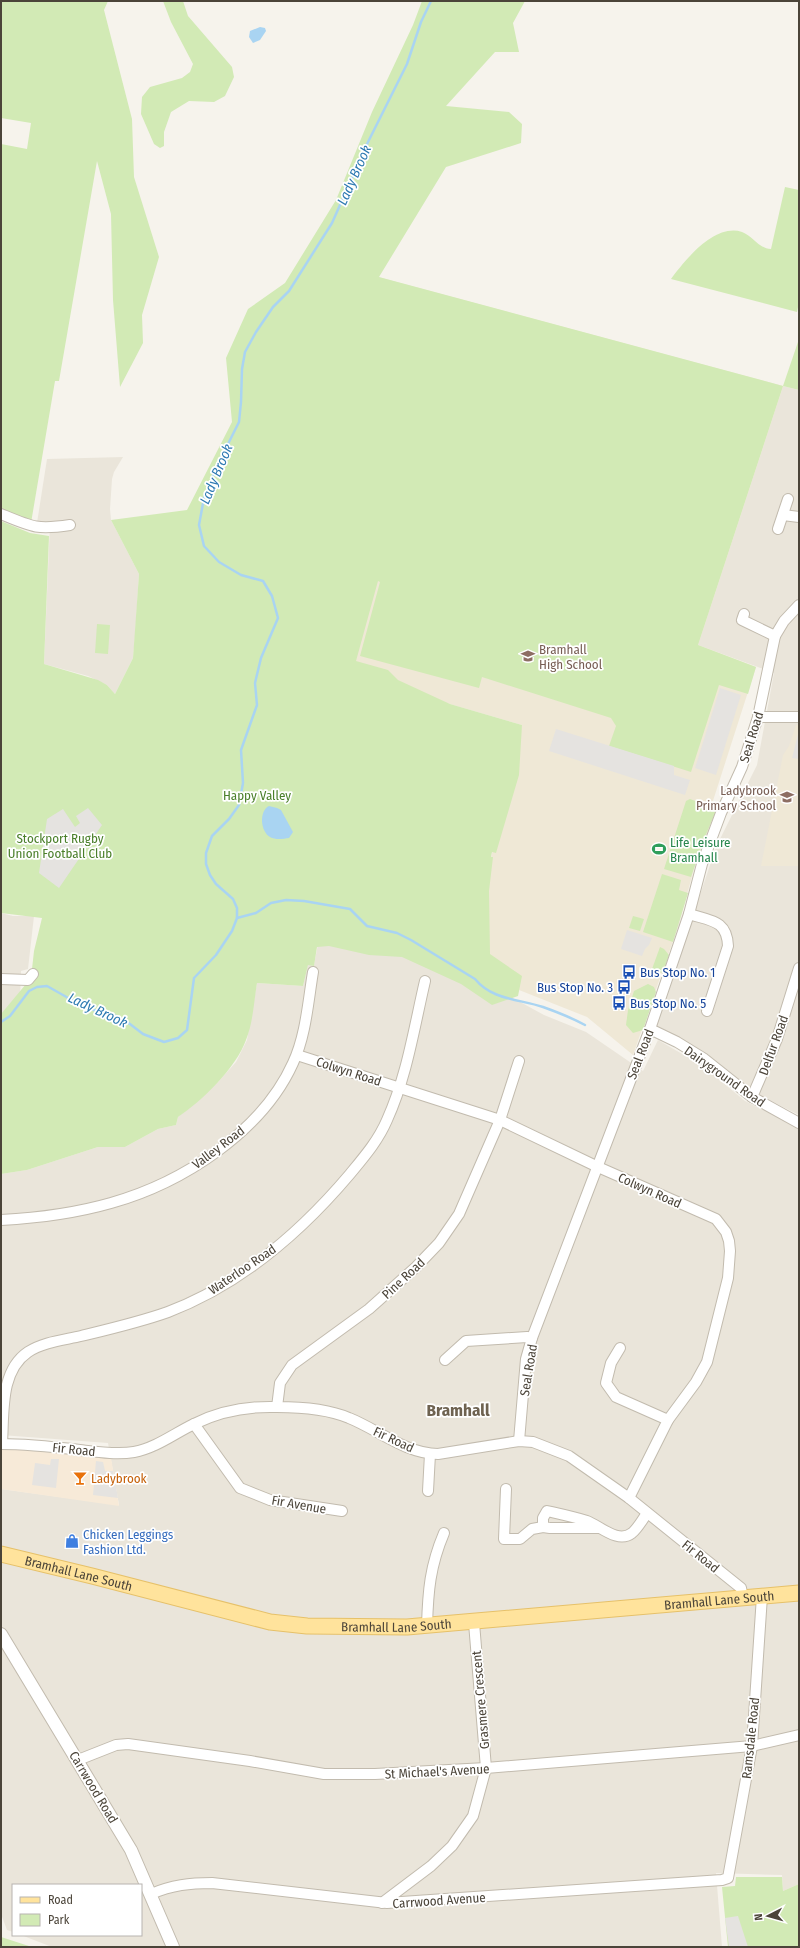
<svg xmlns="http://www.w3.org/2000/svg" width="800" height="1948" font-family="'Fira Sans Condensed',sans-serif">
  <style>
    .residential { fill: #eae5da }
    .commercial { fill: #f7ead8 }
    .education { fill: #efe8d6 }
    .green { fill: #d2eab5 }
    .parking { fill: #e5e3e0 }
    .water { fill: #a9d4f2 }
    .lines { fill: none; stroke-linecap: round; stroke-linejoin: round }
    .stream { stroke: #a9d4f2; stroke-width: 2.5 }
    .minor-casing { stroke: #c2bbae; stroke-width: 12 }
    .tertiary-casing { stroke: #c2bbae; stroke-width: 14 }
    .primary-casing { stroke: #e6c16a; stroke-width: 17 }
    .minor { stroke: #fff; stroke-width: 10 }
    .tertiary { stroke: #fff; stroke-width: 12 }
    .primary { stroke: #ffe39c; stroke-width: 15 }
    .labels { text-anchor: middle; stroke-width: 3.5; stroke-linejoin: round; paint-order: stroke }
    .education-label { font-size: 13px; fill: #785e54; stroke: #fff; text-anchor: start }
    .street-label { font-size: 13px; fill: #4b4439; stroke: #fff }
    .park-label { font-size: 13px; fill: #4a7f2a; stroke: #fff }
    .leisure-label { font-size: 13px; fill: #27864d; stroke: #fff; text-anchor: start }
    .transit-label { font-size: 13px; fill: #164399; stroke: #fff; text-anchor: start }
    .food-label { font-size: 13px; fill: #c56008; stroke: #fff; text-anchor: start }
    .shop-label { font-size: 13px; fill: #366cbe; stroke: #fff; text-anchor: start }
    .water-label { font-size: 14px; font-style: italic; fill: #2e7ab2; stroke: #fff }
    .district-label { font-size: 17px; font-weight: bold; fill: #6e6250; stroke: #fff }
  </style>
  <rect width="100%" height="100%" fill="#f6f3ec"/>
  <g class="residential">
    <path d="M783 386 799 390V1115L761 1096 692 1045 656 1027 716 847 757 765 774 673 698 645Z"/>
    <path d="M123 457 114 472 112 479 110 509 111 520 139 574 135 637 133 658 115 694 107 685 88 676 44 664 50 524 37 523 47 459Z"/>
    <path d="M1 913 13 916H34L28 969 21 971 20 1000 1 1019Z"/>
    <path d="M322 923 511 997 544 1015 586 1032 643 1071 658 1040 703 1066 745 1101 799 1128V1884L783 1891 782 1875 716 1873 722 1947H52L21 1935H141V1885H13V1932L7 1930 1 1914V1489L119 1505 108 1443 1 1435V1174L27 1170 98 1147H125L158 1129 176 1125 178 1117 218 1082 236 1062 247 1040 257 983 303 986 308 964 314 965Z"/>
  </g>
  <path class="commercial" d="M1 1448 111 1458 119 1506 1 1489Z"/>
  <g class="education">
    <path d="M378 277 783 386 698 645 756 667 711 807 716 811 695 865 679 924 633 1055 587 1017 514 988 472 939 522 725 326 668Z"/>
    <path d="M796 725H799V866H761L783 755 789 746Z"/>
  </g>
  <g class="green">
    <path d="M1 1H108L104 10 132 119 134 177 159 257 142 315 143 343 120 387 113 300 111 214 97 161 59 381H55L31 523 1 511V144L27 149 31 123 1 118Z"/>
    <path d="M163 1H183L188 16 232 67 234 77 225 96 214 102 189 101 171 112 164 132V146L160 148 154 144 141 114 142 97 150 87 182 78 190 72 193 64 171 22Z"/>
    <path d="M422 1H525L513 23 519 52H495L446 106 509 112 522 124 521 143 446 167 379 277 783 386 698 645 756 667 748 694 719 685 691 772 609 746 616 726 611 718 482 677 479 688 360 656 380 582 378 581 356 661 388 670 398 680 450 704 522 725 519 775 496 853 492 852 491 857H493L489 891 490 954 522 976 518 996 492 1005 461 984 402 957 369 955 329 946 317 947 314 966 308 965 303 986 257 983C254 1001 253 1023 246 1040 236 1068 202 1101 178 1117L176 1125 158 1129 125 1147H98L27 1170 1 1174V1014L31 978 34 951 42 918 1 913V521L30 533 49 536 44 664 98 680 107 685 115 694 133 658 139 574 111 520 187 510 232 422 226 358 248 309 285 283 336 200 372 112 413 25Z"/>
    <path d="M785 187 799 190V302L797 312 671 279C685 260 715 223 742 232 753 236 759 249 771 249Z"/>
    <path d="M799 339V390L783 386Z"/>
    <path d="M97 624 110 625 108 654 95 653Z"/>
    <path d="M690 799 714 808 716 811 704 839 691 877 664 869 686 801Z"/>
    <path d="M662 874 681 880 679 890 688 893 673 942 643 932Z"/>
    <path d="M633 916 644 919 640 931 629 928Z"/>
    <path d="M660 947 664 949 669 955 663 973 652 969Z"/>
    <path d="M648 984 654 987 656 992 643 1030 633 1033 626 1025 628 1010 634 991Z"/>
    <path d="M736 1877H782L783 1891 799 1884V1947H728L722 1887 735 1886Z"/>
    <path d="M1 1937 32 1947H1Z"/>
  </g>
  <g class="parking">
    <path d="M720 688 741 695 716 775 695 768Z"/>
    <path d="M556 729 674 766V775L690 780 685 795 549 751Z"/>
    <path d="M798 734H799V759L792 758Z"/>
    <path d="M88 808 102 825 59 888 39 873 47 819 63 809 75 827 80 823 76 816Z"/>
    <path d="M627 930 652 938 649 945 645 949 642 956 621 949Z"/>
    <path d="M51 1459H59L56 1488 32 1485 35 1463 50 1465Z"/>
    <path d="M96 1461 103 1462 105 1471H113L118 1498 93 1495Z"/>
    <path d="M738 1916 748 1947H729L725 1918Z"/>
  </g>
  <g class="water">
    <path d="M260 27 265 28 266 31 260 40 253 43 249 37 250 31Z"/>
    <path d="M269 806 277 808 281 810 293 832 289 838C283 839 275 840 270 837 260 831 259 811 269 806Z"/>
  </g>
  <g class="lines">
    <g class="stream">
      <path d="M237 918 256 913 271 903 286 900 304 901 350 909 367 926 397 933 411 940 475 979C492 1000 519 999 543 1007 557 1012 572 1018 585 1025"/>
      <path d="M1 1022 10 1016 29 991 37 987 47 986 70 999 94 1010 108 1012 126 1021 143 1034 164 1042 178 1038 187 1030 194 978 216 955 232 931 237 918V908L233 899 216 884 210 875 206 864V853L212 836 229 819 239 805 243 783 241 750 257 705 255 683 261 658 278 618 272 596 263 581 241 575 219 562 204 546 199 525 204 498 218 464 239 422 241 402 242 369 245 352 256 332 273 307 289 291 332 223 368 142 407 64 421 22 431 1"/>
    </g>
    <defs>
      <g id="minor">
        <path d="M1 514C32 527 37 530 70 525"/>
        <path d="M783 515 799 517"/>
        <path d="M778 529 788 499"/>
        <path d="M744 614 742 620 775 636"/>
        <path d="M758 717H799"/>
        <path d="M689 914C711 921 727 920 728 946L707 1011"/>
        <path d="M1 979 28 980 33 974"/>
        <path d="M650 1029 677 1042 703 1058 752 1097 799 1123"/>
        <path d="M297 1055 500 1120 598 1167 716 1219 726 1232 729 1241 730 1251 728 1278 707 1362 696 1382 668 1420 629 1498"/>
        <path d="M752 1097 777 1039 799 968"/>
        <path d="M1 1220C38 1218 76 1213 111 1203 182 1183 262 1132 293 1063 306 1035 308 1002 313 972"/>
        <path d="M620 1348 611 1363 606 1383 616 1397 668 1420"/>
        <path d="M445 1360 466 1341 527 1337 532 1338"/>
        <path d="M277 1407 280 1383 292 1365 369 1309 416 1267 439 1243 459 1214 500 1120 519 1061"/>
        <path d="M194 1424 240 1488 270 1500 342 1511"/>
        <path d="M519 1441 526 1359 532 1338 650 1029 689 914 702 864 721 813 742 767 758 717 775 636 784 621 799 605"/>
        <path d="M2 1443C4 1412 0 1371 28 1352 43 1342 64 1340 81 1336 110 1329 140 1322 168 1312 239 1285 301 1232 350 1174 364 1157 378 1141 387 1120 407 1076 414 1028 425 981"/>
        <path d="M1 1444C27 1444 54 1447 80 1450 97 1452 117 1455 134 1452 156 1448 175 1433 194 1424 220 1411 248 1406 277 1407 299 1407 328 1409 349 1418 377 1429 406 1454 438 1454L519 1441 533 1442 569 1456 629 1498 736 1584 741 1588 743 1598"/>
        <path d="M506 1489 504 1539H520L532 1529 543 1527"/>
        <path d="M428 1491 430 1454"/>
        <path d="M600 1528H550L543 1527V1518L547 1511C560 1514 574 1517 587 1521 600 1526 618 1544 632 1533 638 1528 643 1519 647 1513"/>
        <path d="M427 1626C428 1591 430 1566 444 1533"/>
        <path d="M78 1760 116 1745 128 1744 250 1761 324 1774H375L486 1768 752 1746 799 1735"/>
        <path d="M151 1894C172 1885 190 1883 212 1883L387 1903 722 1880 728 1878 752 1746 762 1596"/>
        <path d="M382 1903 431 1866 452 1846 473 1816 486 1768 474 1623"/>
      </g>
      <path id="tertiary" d="M1 1634 131 1850 173 1947"/>
      <g id="primary">
        <path id="s1" d="M1 1554 92 1576 270 1622 307 1626 407 1627 799 1593"/>
      </g>
    </defs>
    <use href="#minor" class="minor-casing"/>
    <use href="#tertiary" class="tertiary-casing"/>
    <use href="#primary" class="primary-casing"/>
    <use href="#minor" class="minor"/>
    <use href="#tertiary" class="tertiary"/>
    <use href="#primary" class="primary"/>
  </g>
  <defs>
    <symbol id="school-bare" viewBox="-9 -9 18 18"><path d="M0-5L7-2L0 1L-7-2ZM-4 1L0 2.5L4 1V4Q0 6-4 4Z" fill="#8d6e63" stroke="#fff" stroke-width="2.5" paint-order="stroke"/></symbol>
    <symbol id="stadium-bare" viewBox="-9 -9 18 18"><path d="M0-5a6.5 5 0 1 0 0 10a6.5 5 0 1 0 0-10ZM-3.5-1.8h7v3.6h-7Z" fill="#2e9e5b" stroke="#fff" stroke-width="2.5" paint-order="stroke"/></symbol>
    <symbol id="bus-bare" viewBox="-9 -9 18 18"><path d="M-5-6H5V4H4V6H2V4H-2V6H-4V4H-5ZM-3.5-4V0h7V-4ZM-3.5 1.2v1.5H-2V1.2ZM2 1.2v1.5H3.5V1.2Z" fill="#1a4fb4" stroke="#fff" stroke-width="2.5" paint-order="stroke"/></symbol>
    <symbol id="bar-bare" viewBox="-9 -9 18 18"><path d="M-6-5H6L.8 .8V4.5H3.5V6h-7V4.5H-.8V.8Z" fill="#e8710a" stroke="#fff" stroke-width="2.5" paint-order="stroke"/></symbol>
    <symbol id="shop-bare" viewBox="-9 -9 18 18"><path d="M-5-2.5h2.3a2.7 3.5 0 0 1 5.4 0H5L5.5 6h-11ZM-1.5-2.5h3a1.5 2.3 0 0 0-3 0Z" fill="#3f7fe0" stroke="#fff" stroke-width="2.5" paint-order="stroke"/></symbol>
  </defs>
  <g fill-rule="evenodd">
    <use href="#school-bare" x="518" y="646" width="20" height="20"/>
    <use href="#school-bare" x="777" y="787" width="20" height="20"/>
    <use href="#stadium-bare" x="649" y="839" width="20" height="20"/>
    <use href="#bus-bare" x="619" y="962" width="20" height="20"/>
    <use href="#bus-bare" x="614" y="977" width="20" height="20"/>
    <use href="#bus-bare" x="609" y="993" width="20" height="20"/>
    <use href="#bar-bare" x="70" y="1468" width="20" height="20"/>
    <use href="#shop-bare" x="62" y="1531" width="20" height="20"/>
  </g>
  <g class="labels">
    <g class="education-label">
      <text x="539" y="654">Bramhall<tspan x="539" dy="15">High School</tspan></text>
      <text x="776" y="795" text-anchor="end">Ladybrook<tspan x="776" dy="15">Primary School</tspan></text>
    </g>
    <g class="street-label">
      <text transform="translate(751 737) rotate(-73)" y="5">Seal Road</text>
      <text transform="translate(773 1045) rotate(-70)" y="5">Delfur Road</text>
      <text transform="translate(640 1054) rotate(-69)" y="5">Seal Road</text>
      <text transform="translate(349 1071) rotate(18)" y="5">Colwyn Road</text>
      <text transform="translate(725 1076) rotate(35)" y="5">Dairyground Road</text>
      <text transform="translate(218 1147) rotate(-37)" y="5">Valley Road</text>
      <text transform="translate(650 1190) rotate(24)" y="5">Colwyn Road</text>
      <text transform="translate(242 1269) rotate(-34)" y="5">Waterloo Road</text>
      <text transform="translate(403 1278) rotate(-43)" y="5">Pine Road</text>
      <text transform="translate(528 1370) rotate(-81)" y="5">Seal Road</text>
      <text transform="translate(394 1439) rotate(25)" y="5">Fir Road</text>
      <text transform="translate(74 1449) rotate(6)" y="5">Fir Road</text>
      <text transform="translate(299 1504) rotate(10)" y="5">Fir Avenue</text>
      <text transform="translate(701 1556) rotate(39)" y="5">Fir Road</text>
      <text dy="5" stroke="none"><textPath href="#s1" startOffset="80">Bramhall Lane South</textPath></text>
      <text dy="5" stroke="none"><textPath href="#s1" startOffset="728">Bramhall Lane South</textPath></text>
      <text dy="5" stroke="none"><textPath href="#s1" startOffset="404">Bramhall Lane South</textPath></text>
      <text transform="translate(480 1700) rotate(-95)" y="5">Grasmere Crescent</text>
      <text transform="translate(750 1738) rotate(-84)" y="5">Ramsdale Road</text>
      <text transform="translate(437 1771) rotate(-3)" y="5">St Michael's Avenue</text>
      <text transform="translate(94 1787) rotate(59)" y="5">Carrwood Road</text>
      <text transform="translate(439 1900) rotate(-4)" y="5">Carrwood Avenue</text>
    </g>
    <g class="park-label">
      <text x="257" y="800">Happy Valley</text>
      <text x="60" y="843">Stockport Rugby<tspan x="60" dy="15">Union Football Club</tspan></text>
    </g>
    <g class="leisure-label">
      <text x="670" y="847">Life Leisure<tspan x="670" dy="15">Bramhall</tspan></text>
    </g>
    <g class="transit-label">
      <text x="640" y="977">Bus Stop No. 1</text>
      <text x="613" y="992" text-anchor="end">Bus Stop No. 3</text>
      <text x="630" y="1008">Bus Stop No. 5</text>
    </g>
    <g class="food-label">
      <text x="91" y="1483">Ladybrook</text>
    </g>
    <g class="shop-label">
      <text x="83" y="1539">Chicken Leggings<tspan x="83" dy="15">Fashion Ltd.</tspan></text>
    </g>
    <g class="water-label">
      <text transform="translate(354 175) rotate(-66)" y="5">Lady Brook</text>
      <text transform="translate(216 474) rotate(-67)" y="5">Lady Brook</text>
      <text transform="translate(98 1010) rotate(25)" y="5">Lady Brook</text>
    </g>
    <g class="district-label">
      <text x="458" y="1416">Bramhall</text>
    </g>
  </g>
  <rect width="800" height="1948" fill="none" stroke="#4b4439" stroke-width="4"/>
  <rect x="12" y="1884" width="130" height="52" fill="#ffffff" stroke="#b7b4b0"/>
  <rect x="20" y="1897" width="20" height="6" fill="#ffe39c" stroke="#b7b4b0"/>
  <text x="48" y="1904" font-size="12" fill="#4b4439">Road</text>
  <rect x="20" y="1914" width="20" height="12" fill="#d2eab5" stroke="#b7b4b0"/>
  <text x="48" y="1924" font-size="12" fill="#4b4439">Park</text>
  <g transform="translate(768 1916) rotate(264)" stroke="#ffffff" stroke-width="3" paint-order="stroke">
  <path d="M0-3L7 15L0 10L-7 15Z" fill="#4b4439"/>
  <text y="-6" font-size="11" font-weight="bold" text-anchor="middle" fill="#4b4439">N</text>
  </g>
</svg>
